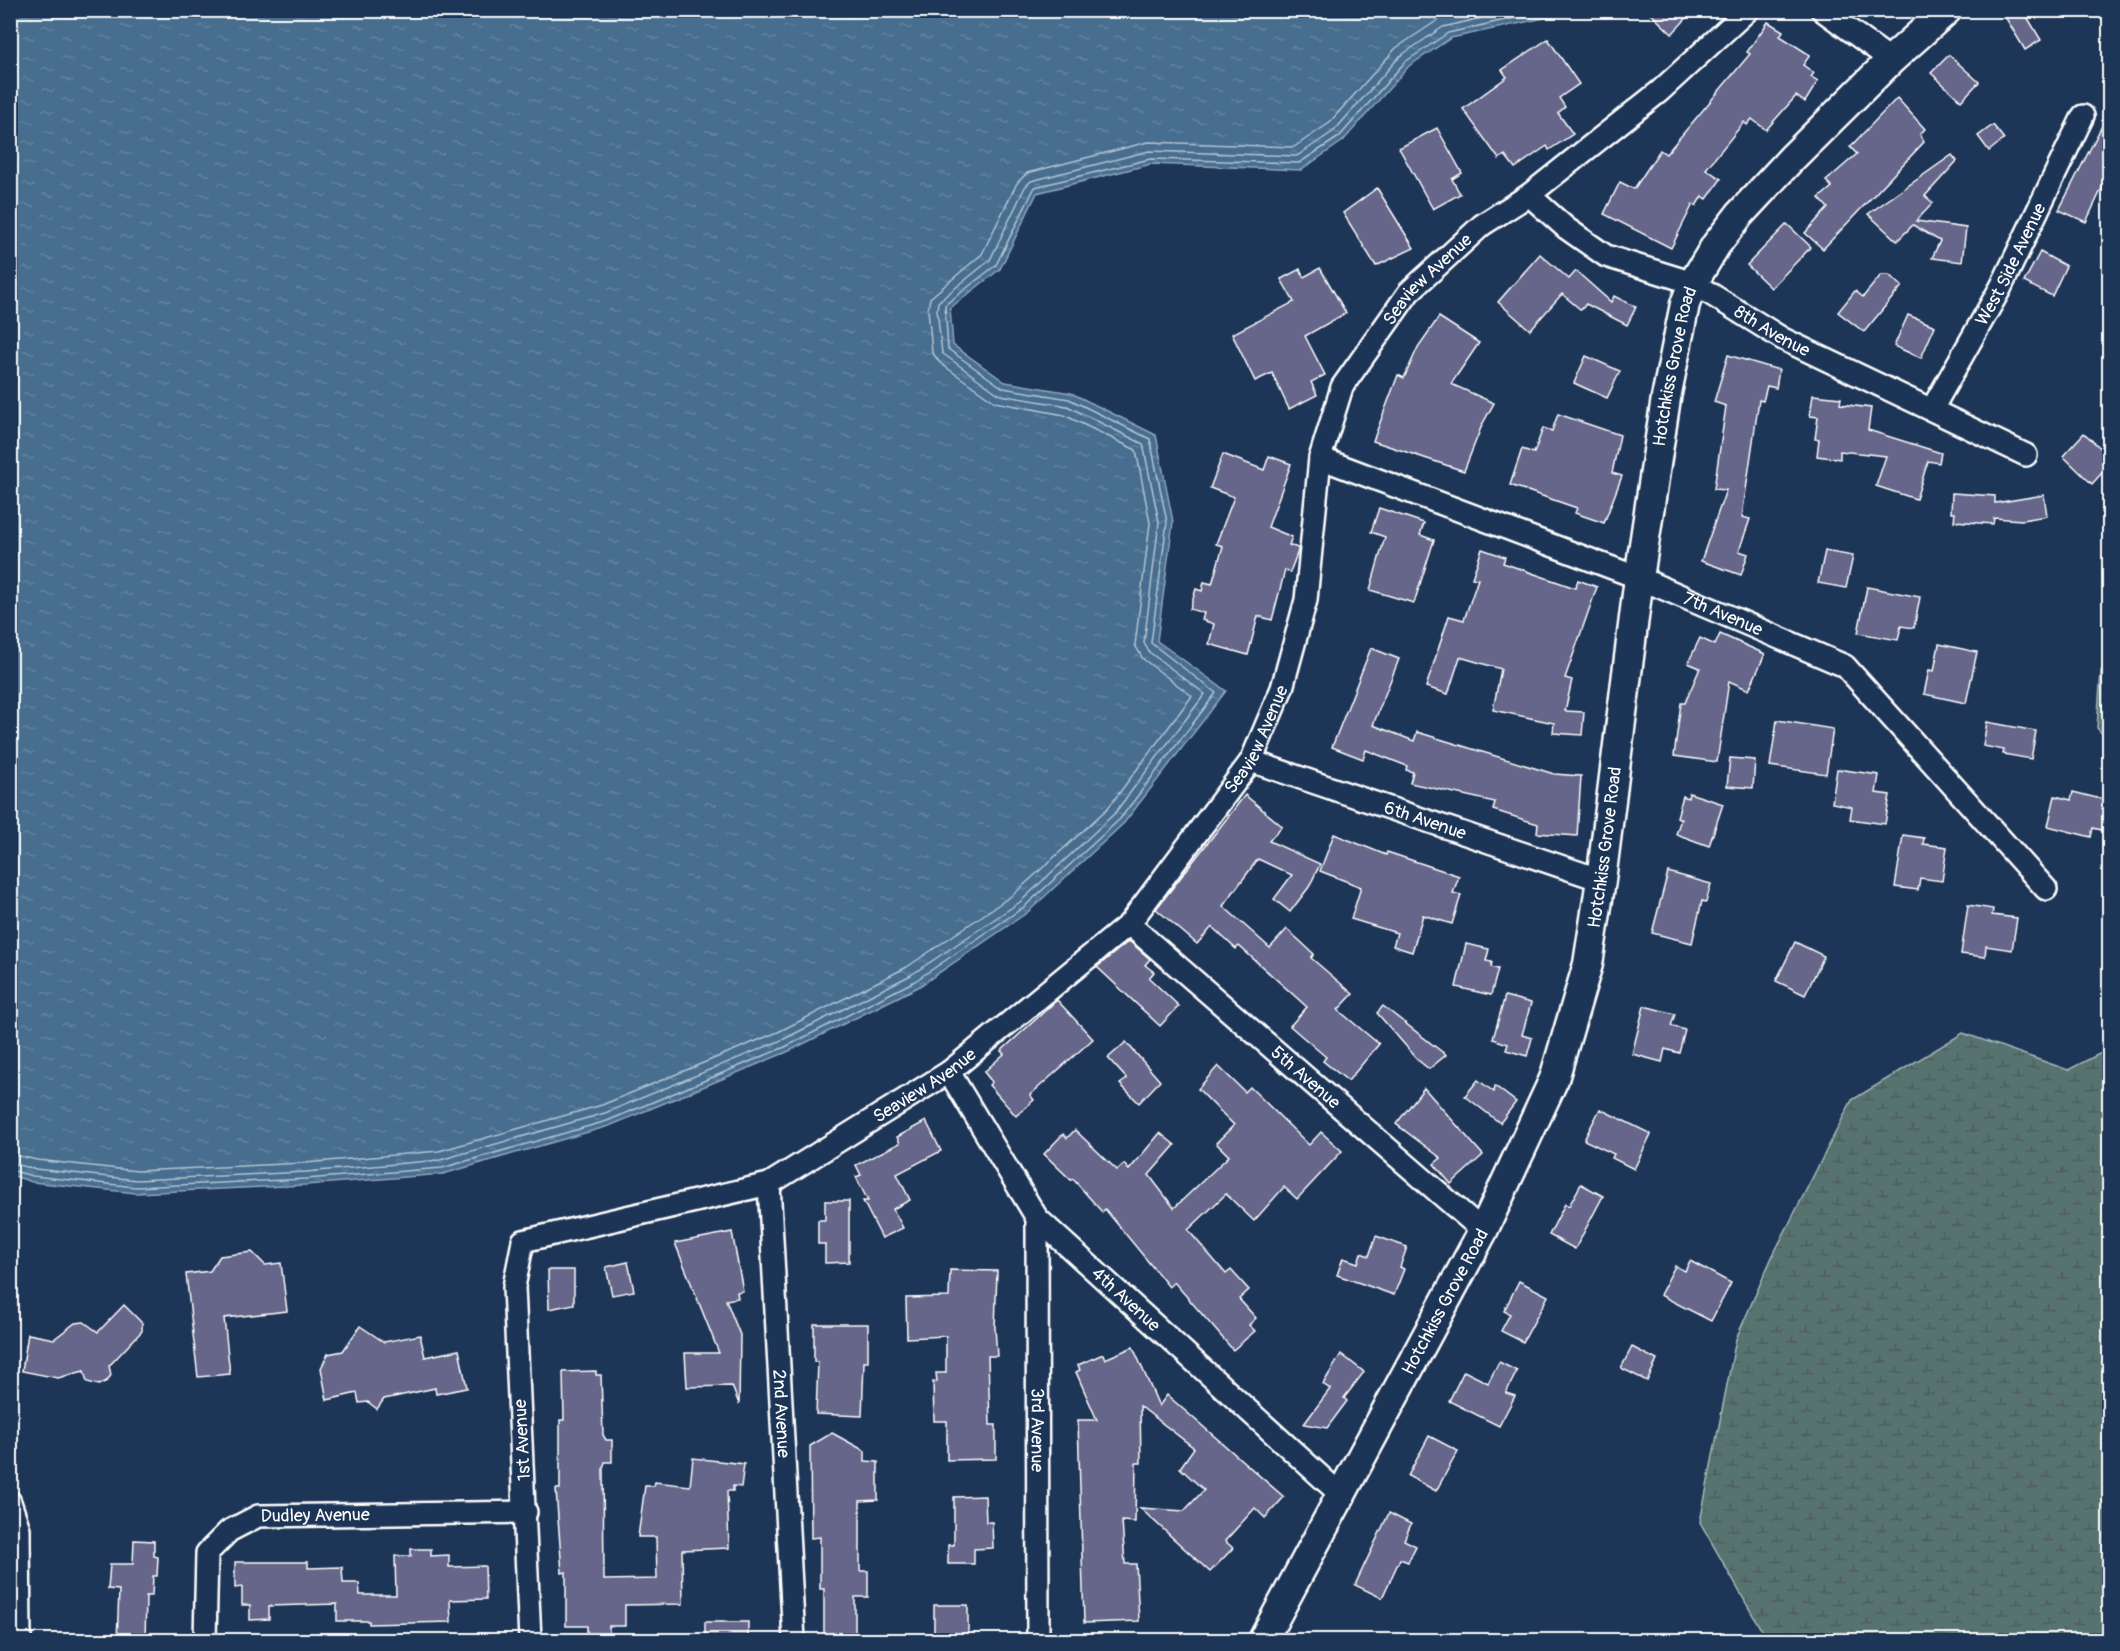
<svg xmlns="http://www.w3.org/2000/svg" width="2120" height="1651" font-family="Pangolin,sans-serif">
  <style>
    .wetland { fill: url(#wetland-marsh); stroke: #aab9b8; stroke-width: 1.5 }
    .water { fill: url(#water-ripples); stroke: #91a7bc; stroke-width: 1.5 }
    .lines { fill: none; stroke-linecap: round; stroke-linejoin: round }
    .shore { stroke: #b5c5d2; stroke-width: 1.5 }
    .building { fill: #656689; stroke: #fff; stroke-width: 1.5 }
    .street-casing { stroke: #fff; stroke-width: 26 }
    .secondary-casing { stroke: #fff; stroke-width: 33 }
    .street { stroke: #1d3557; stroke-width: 21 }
    .secondary { stroke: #1d3557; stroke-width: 28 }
    .labels { text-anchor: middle; stroke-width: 5; stroke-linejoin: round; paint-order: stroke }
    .street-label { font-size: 18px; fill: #fff; stroke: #1d3557 }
  </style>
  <defs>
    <pattern id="wetland-marsh" width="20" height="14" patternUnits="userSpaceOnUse" patternTransform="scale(1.5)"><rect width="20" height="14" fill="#567370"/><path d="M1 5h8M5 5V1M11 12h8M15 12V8" fill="none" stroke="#505c5a"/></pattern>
    <pattern id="water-ripples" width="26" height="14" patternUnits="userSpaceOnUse" patternTransform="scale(1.5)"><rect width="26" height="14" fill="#476d8f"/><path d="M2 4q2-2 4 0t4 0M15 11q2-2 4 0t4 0" fill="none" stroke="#6383a0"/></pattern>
  </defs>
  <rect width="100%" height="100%" fill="#1d3557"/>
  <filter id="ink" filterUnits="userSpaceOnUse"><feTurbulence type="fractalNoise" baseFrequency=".0167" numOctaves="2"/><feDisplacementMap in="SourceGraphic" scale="12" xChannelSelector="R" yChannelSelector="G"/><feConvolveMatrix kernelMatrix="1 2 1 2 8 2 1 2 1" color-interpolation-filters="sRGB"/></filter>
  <g filter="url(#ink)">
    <g class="wetland">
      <path d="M2109 662V741L2097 728 2101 671Z"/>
      <path d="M1963 1033 2068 1070 2109 1049V1640H1767L1700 1522 1736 1339 1772 1257 1852 1100Z"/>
    </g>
    <path class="water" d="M11 10H1558V11L1549 17 1451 38 1409 66 1343 141 1301 170 1151 164 1037 193 1000 269 950 308 953 345 1005 382 1071 393 1156 435 1173 522 1157 641 1226 691 1124 823 1028 912 918 987 787 1052 609 1126 443 1174 306 1185 136 1193 32 1182 11 1175Z"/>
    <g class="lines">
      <g class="shore">
        <path d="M10 1154 37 1160 137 1171 305 1163 439 1151 602 1105 778 1032 907 967 1014 894 1108 808 1192 696 1143 659 1135 645 1150 523 1136 450 1064 415 995 402 940 363 932 352 928 309 930 298 982 254 1017 183 1027 173 1148 142 1294 147 1328 124 1396 48 1441 18 1473 10"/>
        <path d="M10 1163 35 1169 137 1180 306 1172 440 1160 605 1113 782 1040 911 975 1020 902 1114 814 1205 694 1149 652 1144 643 1159 522 1143 444 1067 406 1000 395 942 353 937 310 938 302 990 260 1025 187 1031 181 1149 151 1297 156 1334 131 1400 56 1443 27 1517 10"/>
        <path d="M10 1170 33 1176 136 1187 306 1179 442 1168 607 1121 785 1047 915 981 1024 907 1120 819 1216 693 1151 643 1167 522 1150 439 1069 399 1003 388 948 349 945 305 996 265 1035 187 1150 159 1299 163 1339 137 1405 62 1448 33 1549 10"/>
      </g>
    </g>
    <g class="building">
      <path d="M1647 10H1694L1672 34Z"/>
      <path d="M2001 10H2023L2041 40 2025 50Z"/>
      <path d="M1768 22 1783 31 1780 36 1810 55 1803 65 1814 73 1811 77 1818 81 1805 102 1796 96 1766 130 1752 119 1747 125 1744 122 1706 169 1721 179 1707 199 1702 196 1696 206 1693 204 1671 248 1604 214 1620 182 1634 189 1660 150 1666 154 1750 54 1747 52Z"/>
      <path d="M1548 39 1579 84 1559 98 1565 107 1558 113 1573 134 1549 150 1547 146 1515 168 1505 155 1499 159 1463 109 1507 77 1502 70Z"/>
      <path d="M1949 55 1979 82 1961 101 1931 73Z"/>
      <path d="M1897 98 1925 129 1920 134 1924 142 1823 249 1805 233 1828 208 1819 198 1832 187 1826 181 1857 154 1850 147Z"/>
      <path d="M2109 112V173L2086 222 2059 210Z"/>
      <path d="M1993 125 2004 139 1989 151 1978 136Z"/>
      <path d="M1437 128 1462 173 1452 179 1460 194 1433 209 1399 148Z"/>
      <path d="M1952 155 1957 161 1925 196 1933 203 1916 221 1966 228 1962 262 1932 258 1940 241 1913 225 1897 241 1868 214Z"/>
      <path d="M1377 188 1414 248 1376 266 1343 213Z"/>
      <path d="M1787 224 1811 247 1771 288 1747 265Z"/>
      <path d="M2040 252 2066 266 2052 296 2024 282Z"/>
      <path d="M1540 254 1569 279 1576 271 1611 302 1614 296 1636 307 1627 325 1586 304 1581 310 1562 294 1530 330 1498 302Z"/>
      <path d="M1320 268 1346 313 1305 336 1325 375 1311 382 1317 395 1289 409 1272 373 1255 381 1232 334 1294 302 1281 279 1300 269 1304 277Z"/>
      <path d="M1881 275H1889L1902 286 1864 332 1838 312 1855 291 1863 297Z"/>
      <path d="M1908 315 1935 326 1921 358 1894 346Z"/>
      <path d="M1439 317 1479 343 1451 384 1494 403 1482 425 1464 471 1373 441 1398 375 1404 378 1418 347Z"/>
      <path d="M1728 355 1779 370 1776 388 1767 386 1763 401 1759 400 1742 517 1750 519 1739 551 1748 554 1741 575 1701 561 1726 490 1714 489 1726 406 1714 402Z"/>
      <path d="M1586 356 1620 371 1607 398 1574 383Z"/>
      <path d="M1813 395 1841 398 1840 404 1871 408 1868 430 1941 453 1939 463 1928 461 1916 499 1876 486 1886 456 1840 451V459L1817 456 1819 439H1815L1818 417 1810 416Z"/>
      <path d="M1558 414 1620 435 1612 473 1622 476 1604 523 1575 513 1577 508 1510 485 1522 449 1534 453 1543 428 1552 431Z"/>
      <path d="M2084 433 2109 456V465L2092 484 2063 456Z"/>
      <path d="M1223 454 1264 470 1269 456 1291 464 1268 527 1292 537 1289 545 1298 548V551L1290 572 1285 570 1272 620 1258 616 1248 655 1209 644 1214 624 1202 620 1204 613 1190 609 1196 589 1202 591 1204 582 1212 584 1223 546 1216 544 1234 497 1210 488Z"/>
      <path d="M1952 493 1995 496V503L2044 495 2047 516 2022 520 1994 518 1993 524 1954 521 1955 513H1951Z"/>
      <path d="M1379 508 1424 523 1420 535 1434 540 1414 603 1370 590 1385 537 1371 532Z"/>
      <path d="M1482 549 1505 557 1503 563 1575 588 1578 580 1597 587 1565 678 1572 680 1565 711 1584 712 1582 735 1553 733 1554 723 1493 710 1501 669 1460 657 1448 694 1426 687 1449 616 1464 620 1478 579 1472 578Z"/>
      <path d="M1825 551 1853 556 1846 588 1818 583Z"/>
      <path d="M1867 587 1920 597 1914 628 1901 626 1898 640 1858 633Z"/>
      <path d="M1720 634 1765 654 1749 690 1729 681 1717 762 1674 756 1681 703H1685L1700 668 1688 663 1700 638 1715 645Z"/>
      <path d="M1939 644 1977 652 1966 703 1924 694 1929 670 1934 671Z"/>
      <path d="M1371 648 1399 659 1373 725 1414 741 1417 732 1554 774 1581 776 1577 836 1537 833 1538 824 1493 810 1495 802 1410 783 1413 772 1406 770 1407 766 1366 750 1363 759 1332 747Z"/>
      <path d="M1777 720 1833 729 1826 774 1770 766Z"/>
      <path d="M1987 722 2036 731 2031 759 2003 754 2004 750 1983 746Z"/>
      <path d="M1730 758 1755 760 1753 788 1727 786Z"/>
      <path d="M1837 769 1879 775 1876 793 1890 795 1885 824 1850 819 1852 807 1832 803Z"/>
      <path d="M2073 792 2109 801 2106 831 2093 828 2091 837 2048 826 2055 796 2071 800Z"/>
      <path d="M1689 793 1723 804 1709 846 1676 834 1681 819 1677 817 1683 796 1688 798Z"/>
      <path d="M1245 795 1282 826 1269 841 1320 864 1309 887 1290 912 1274 899 1292 875 1258 859 1223 906 1270 948 1287 929 1314 954 1311 958 1353 994 1338 1010 1379 1044 1348 1081 1323 1061 1326 1057 1290 1026 1307 1007 1239 946 1236 949 1212 927 1197 944 1156 909Z"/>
      <path d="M1334 834 1386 855 1387 852 1459 876 1453 893 1461 895 1452 924 1423 915 1412 952 1393 946 1397 933 1351 919 1361 887 1320 871Z"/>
      <path d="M1903 835 1924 838 1923 844 1947 847 1942 881 1920 878 1918 890 1895 887Z"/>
      <path d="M1668 872 1711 884 1706 902 1702 901 1692 943 1652 933Z"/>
      <path d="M1968 905 1993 909 1992 915 2017 918 2012 950 1986 946 1985 957 1961 954Z"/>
      <path d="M1129 941 1150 959 1145 965 1154 972 1149 978 1179 1006 1160 1026 1097 967Z"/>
      <path d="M1795 942 1824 956 1805 995 1776 981Z"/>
      <path d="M1466 944 1489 949 1486 961 1492 962 1491 967 1498 969 1491 995 1456 987Z"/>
      <path d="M1505 996 1531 1003 1522 1035 1532 1038 1527 1056 1506 1050 1508 1044 1493 1039Z"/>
      <path d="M1057 1000 1093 1039 1030 1095 1034 1100 1016 1116 989 1085 992 1082 984 1072 1004 1054 1001 1051Z"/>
      <path d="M1383 1006 1446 1055 1429 1069 1419 1061 1377 1013Z"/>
      <path d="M1644 1006 1675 1014 1671 1026 1685 1030 1679 1053 1665 1049 1662 1062 1632 1054Z"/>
      <path d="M1126 1042 1160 1081 1139 1103 1120 1084 1127 1079 1108 1058Z"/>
      <path d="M1218 1066 1245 1092 1250 1087 1309 1145 1321 1132 1342 1151 1297 1199 1284 1187 1254 1221 1226 1194 1188 1230 1226 1274 1231 1270 1249 1290 1239 1299 1256 1318 1249 1325 1255 1331 1233 1350 1174 1282 1169 1287 1105 1209 1102 1212 1073 1179 1071 1180 1044 1154 1063 1134 1067 1138 1075 1130 1117 1170 1124 1164 1129 1170 1160 1133 1175 1145 1149 1175 1174 1208 1229 1156 1216 1143 1234 1125 1198 1089Z"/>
      <path d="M1478 1080 1494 1092 1495 1086 1516 1102 1500 1123 1465 1096Z"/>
      <path d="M1424 1088 1483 1155 1451 1184 1434 1164 1441 1158 1396 1124Z"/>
      <path d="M1600 1109 1651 1134 1634 1169 1612 1158 1614 1154 1584 1140Z"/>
      <path d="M926 1121 941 1151 897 1174 910 1200 893 1209 903 1228 882 1238 863 1201H868L856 1177 861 1175 856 1165 900 1143 897 1137Z"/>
      <path d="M1581 1184 1603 1196 1575 1249 1549 1235 1565 1204 1569 1206Z"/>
      <path d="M825 1201H849V1262L825 1263V1244H818V1220H825Z"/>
      <path d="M732 1232 743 1291 737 1292 738 1298 726 1300 740 1335 739 1404 732 1386 687 1387 685 1353H719L675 1243Z"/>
      <path d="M1376 1236 1407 1247 1400 1267 1404 1269 1394 1295 1337 1275 1343 1258 1358 1263 1361 1253 1369 1256Z"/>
      <path d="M252 1252 265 1265 281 1263 287 1311 224 1318 230 1374 198 1377 186 1274 210 1271 220 1256Z"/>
      <path d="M1690 1261 1731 1283 1711 1321 1660 1295 1675 1266 1685 1271Z"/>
      <path d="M628 1262 634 1291 612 1295 606 1267Z"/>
      <path d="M548 1270H574V1304L549 1309Z"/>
      <path d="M950 1270 997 1271 995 1328 997 1356H988L990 1425H996V1459L947 1460V1421H934L933 1382H937L936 1373H946V1336L907 1338 906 1298 949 1297Z"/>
      <path d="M1519 1281 1548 1296 1523 1342 1501 1331 1510 1314 1504 1311Z"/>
      <path d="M124 1305 142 1323V1331L109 1366 111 1375 107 1381 99 1385 87 1382 84 1371 58 1378 22 1371 28 1334 54 1339 75 1323 84 1322 98 1332Z"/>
      <path d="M814 1324H868V1362H864L862 1416 816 1414 818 1362H814Z"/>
      <path d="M360 1326 384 1342 420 1335 425 1357 459 1350 467 1388 436 1394 435 1388 394 1397 384 1399 377 1409 368 1402 359 1403 357 1393 327 1400 321 1368 328 1354 343 1351Z"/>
      <path d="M1133 1347 1159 1406 1167 1395 1284 1497 1265 1518 1255 1508 1225 1541 1233 1548 1210 1572 1140 1508 1184 1511 1204 1490 1180 1468 1194 1448 1140 1406 1141 1463H1136L1135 1522 1122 1521 1125 1564H1136L1139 1621 1084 1623 1078 1420H1097L1076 1372 1080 1370 1078 1365 1103 1354 1105 1359Z"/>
      <path d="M1632 1347 1657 1360 1647 1381 1621 1368Z"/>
      <path d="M1341 1354 1364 1372 1344 1398 1347 1401 1327 1428 1304 1424 1330 1389 1323 1384Z"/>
      <path d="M1499 1362 1517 1371 1506 1393 1515 1396 1499 1426 1449 1401 1464 1371 1488 1383Z"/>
      <path d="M596 1371V1375H601L603 1435 606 1440H612V1462H605L603 1468 604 1580 657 1579 656 1537H638L645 1486H654L655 1482 690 1486 693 1458 744 1464 741 1487 733 1486V1491H727L729 1548 682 1550 683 1604 625 1605V1626H609V1634H587V1626H566V1572L562 1573 556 1489H560V1420H564L563 1372Z"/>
      <path d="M832 1433 865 1451V1461L878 1462V1500L860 1501V1571H868V1597H855V1641H824V1589H820V1537L811 1538 810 1446Z"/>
      <path d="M1429 1436 1458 1451 1436 1491 1408 1476Z"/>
      <path d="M985 1496 986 1522H992L993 1548 974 1549V1564H948V1545H954V1497Z"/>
      <path d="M1389 1513 1411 1524 1404 1540 1416 1546 1408 1562 1400 1559 1382 1598 1355 1585Z"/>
      <path d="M134 1540 154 1541V1556L158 1557 157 1576H153L152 1596H146L145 1641H117L119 1590 108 1589 110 1564H133Z"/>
      <path d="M411 1549H431V1556L449 1555V1567L485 1566 486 1599 450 1600 451 1622 369 1624V1621H337V1604L269 1606V1619L250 1620V1605H242V1587L235 1588V1562H308V1568L342 1567 343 1583H359L360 1595H396L395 1556H411Z"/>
      <path d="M934 1605H968V1634H961V1641H934Z"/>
      <rect x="705" y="1622" width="43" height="19"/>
    </g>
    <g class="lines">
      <defs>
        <g id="street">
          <path d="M1822 10 1891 60"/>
          <path id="s1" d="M1529 195 1566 228 1606 256 1693 283 1783 339 2026 455"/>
          <path id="s2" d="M1932 409 2001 287 2083 116"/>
          <path id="s3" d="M1320 458 1639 578 1845 666 2046 889"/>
          <path id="s4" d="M1251 761 1601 880"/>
          <path id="s5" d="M1129 924 1483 1231"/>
          <path id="s6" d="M949 1072 1037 1218 1341 1495"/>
          <path id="s7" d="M769 1184 794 1640"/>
          <path id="s8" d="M1037 1218 1038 1640"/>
          <path d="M10 1502 19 1529 20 1640"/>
          <path id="s9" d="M205 1640 207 1553 229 1531 258 1516 526 1512"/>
          <path id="s10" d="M530 1640 514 1287 523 1241 769 1184 949 1072 1129 924 1251 761 1282 688 1306 600 1320 458 1342 387 1409 292 1482 225 1529 195 1660 91 1748 10"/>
        </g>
        <g id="secondary">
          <path id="s11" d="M1263 1640 1483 1231 1554 1079 1588 964 1601 880 1639 578 1666 398 1685 304 1693 283 1716 245 1740 214 1792 158 1891 60 1947 10"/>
        </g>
      </defs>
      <use href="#street" class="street-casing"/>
      <use href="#secondary" class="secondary-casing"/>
      <use href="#street" class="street"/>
      <use href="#secondary" class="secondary"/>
    </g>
  </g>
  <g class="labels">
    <g class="street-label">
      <text dy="6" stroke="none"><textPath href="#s2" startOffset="165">West Side Avenue</textPath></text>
      <text dy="6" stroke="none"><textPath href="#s10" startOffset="1827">Seaview Avenue</textPath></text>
      <text dy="6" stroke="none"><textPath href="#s1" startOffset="282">8th Avenue</textPath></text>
      <text dy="6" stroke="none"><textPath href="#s11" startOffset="1356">Hotchkiss Grove Road</textPath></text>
      <text dy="6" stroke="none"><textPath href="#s3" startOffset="432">7th Avenue</textPath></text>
      <text dy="6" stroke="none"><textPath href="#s10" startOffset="1323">Seaview Avenue</textPath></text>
      <text dy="6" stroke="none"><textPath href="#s4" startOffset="184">6th Avenue</textPath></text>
      <text dy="6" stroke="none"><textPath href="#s11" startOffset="870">Hotchkiss Grove Road</textPath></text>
      <text dy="6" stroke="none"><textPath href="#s5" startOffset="234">5th Avenue</textPath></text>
      <text dy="6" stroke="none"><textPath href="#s10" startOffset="837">Seaview Avenue</textPath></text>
      <text dy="6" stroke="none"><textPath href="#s6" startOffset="291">4th Avenue</textPath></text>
      <text dy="6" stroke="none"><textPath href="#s11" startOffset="384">Hotchkiss Grove Road</textPath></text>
      <text dy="6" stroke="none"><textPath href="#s7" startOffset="230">2nd Avenue</textPath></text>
      <text dy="6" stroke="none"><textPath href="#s8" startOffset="212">3rd Avenue</textPath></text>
      <text transform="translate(522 1440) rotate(-93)" y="6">1st Avenue</text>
      <text dy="6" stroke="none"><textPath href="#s9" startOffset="208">Dudley Avenue</textPath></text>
    </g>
  </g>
  <rect width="2120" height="1651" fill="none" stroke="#1d3557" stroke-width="36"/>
  <rect x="18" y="18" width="2084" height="1615" fill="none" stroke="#fff" stroke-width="2" filter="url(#ink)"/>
</svg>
